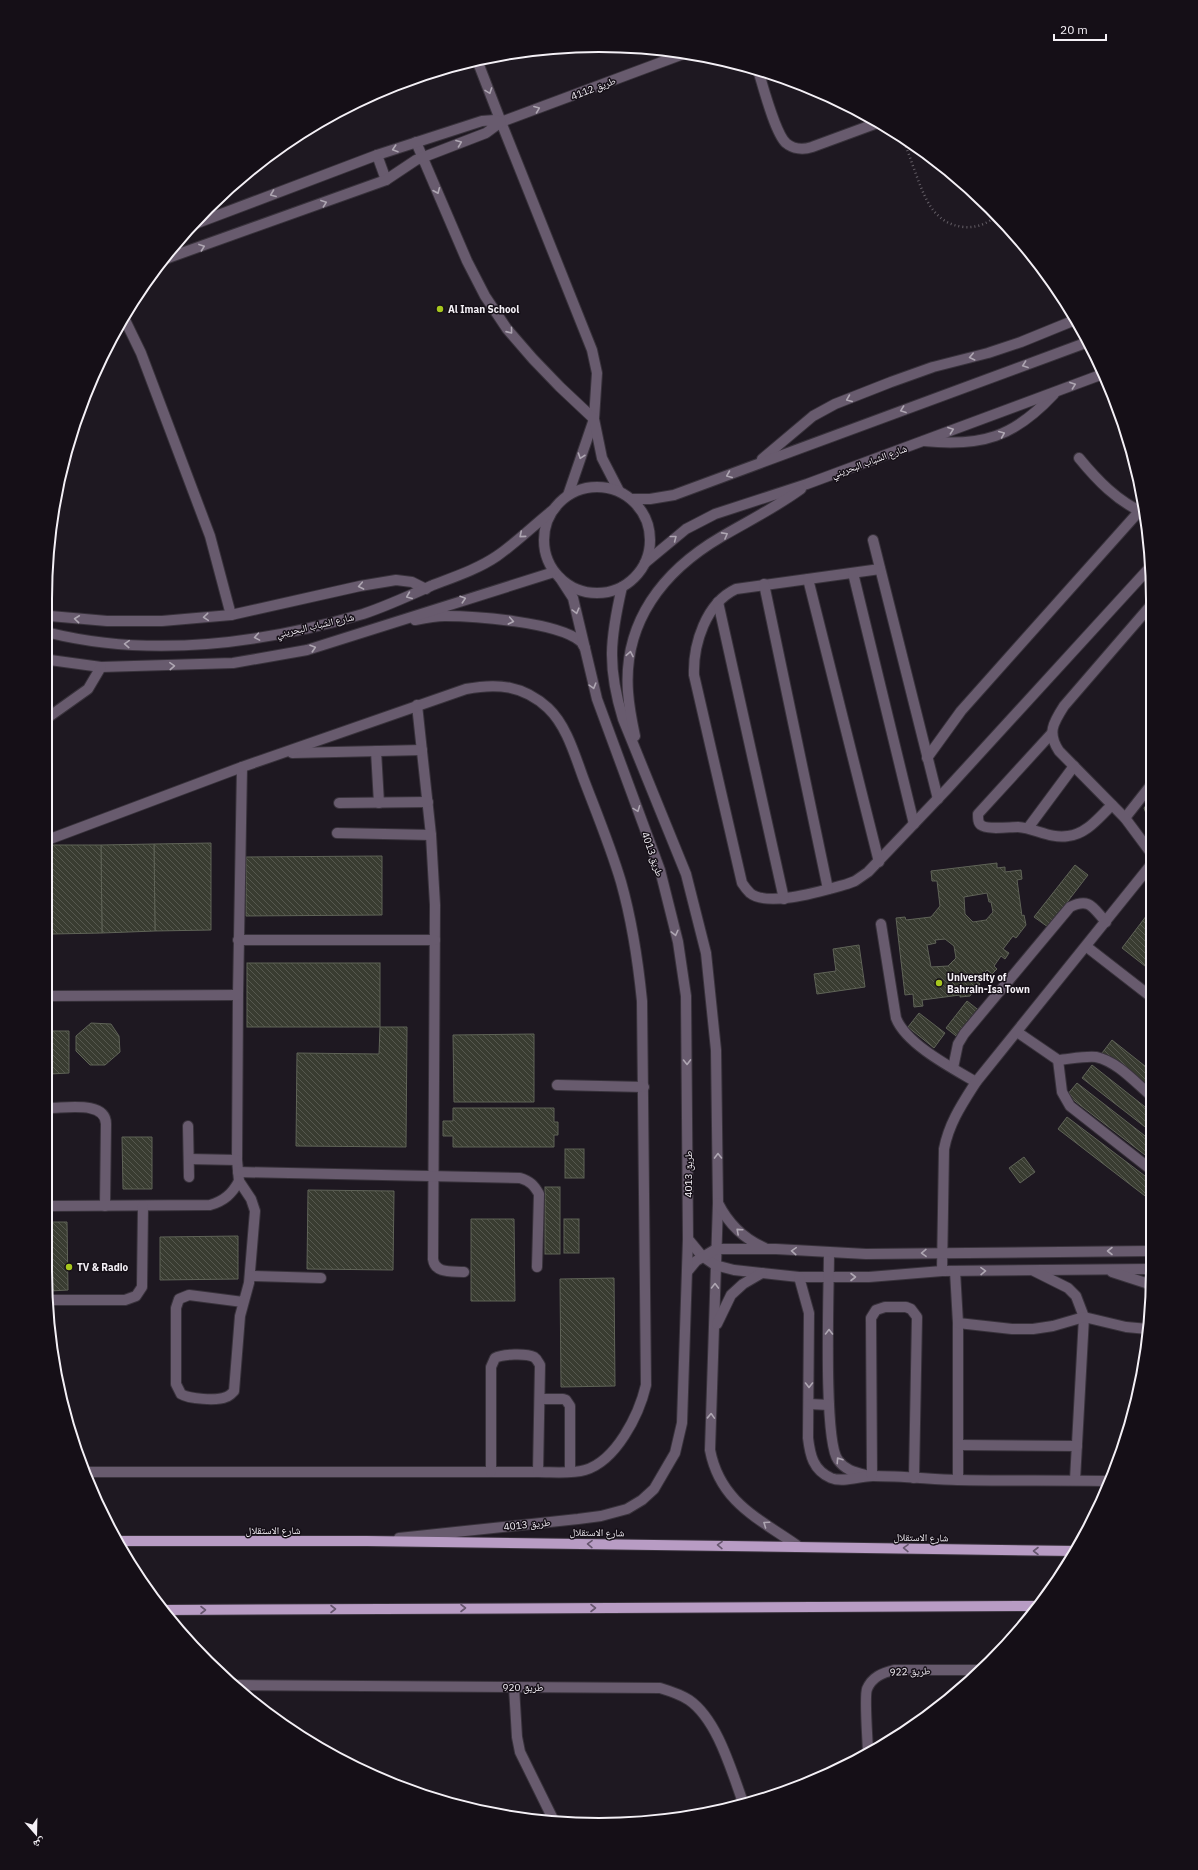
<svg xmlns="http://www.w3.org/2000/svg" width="1198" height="1870" font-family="'IBM Plex Sans','Noto Naskh Arabic',sans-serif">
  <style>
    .building { fill: url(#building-back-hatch); stroke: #5f6357; fill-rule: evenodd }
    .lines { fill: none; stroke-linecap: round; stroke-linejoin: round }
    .minor-casing { stroke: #38323b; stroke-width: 12 }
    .major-casing { stroke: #38323b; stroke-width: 12 }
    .path { stroke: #645e66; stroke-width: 2.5; stroke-dasharray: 1 3; stroke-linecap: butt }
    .minor { stroke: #685b6e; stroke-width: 10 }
    .major { stroke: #b89cc4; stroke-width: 10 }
    .oneway { stroke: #aea6b2 }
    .oneway2 { stroke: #66566e }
    .poi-dot { fill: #a7c71e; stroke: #150f17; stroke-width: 1.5 }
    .labels { text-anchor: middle; stroke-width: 3; stroke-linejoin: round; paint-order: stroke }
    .street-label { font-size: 10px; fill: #f4f0f6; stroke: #150f17 }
    .poi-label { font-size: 10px; font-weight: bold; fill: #f4f0f6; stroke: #150f17; text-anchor: start }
    .rim { fill: none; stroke: #f4f0f6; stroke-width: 2 }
  </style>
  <defs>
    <pattern id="building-back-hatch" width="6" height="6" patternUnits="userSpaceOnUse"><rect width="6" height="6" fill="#393c31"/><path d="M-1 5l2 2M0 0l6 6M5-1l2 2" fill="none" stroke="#56584f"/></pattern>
  </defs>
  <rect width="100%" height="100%" fill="#1e1821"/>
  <g class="building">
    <path d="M1151 799V827L1144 808Z"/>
    <path d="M211 843V930L155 931 154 844Z"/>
    <path d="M154 844 155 931 102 933 101 845Z"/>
    <path d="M51 845H101L102 933 52 934Z"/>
    <path d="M382 856V915L246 916V857Z"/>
    <path d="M997 863V868L1005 867V872L1021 870 1022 879 1017 880 1022 916 1024 915 1026 925 1016 938 1013 936 1003 949 1009 953 1005 959 1001 956 994 966 997 969 992 974 987 970 976 981 980 984 970 996 960 997V995L922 1000 923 1006 914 1007 913 994 905 995 896 918 905 917 906 920 931 917 940 906 937 881H932L931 871ZM987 893 989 902H991L993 912 986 920 973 922 965 914 964 897ZM945 939 954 946 956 958 948 966 931 967 927 945 936 943 935 940Z"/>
    <path d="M1075 865 1088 875 1048 927 1034 917Z"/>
    <path d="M1150 911V970L1122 948Z"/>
    <path d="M859 945 865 987 817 994 814 974 836 971 833 949Z"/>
    <rect x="247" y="963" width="133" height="64"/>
    <path d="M967 1001 981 1012 960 1039 946 1028Z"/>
    <path d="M919 1013 945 1033 934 1048 908 1027Z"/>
    <path d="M91 1023 111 1024 119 1036 120 1052 105 1065H90L76 1051V1036Z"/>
    <path d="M380 1027H407L406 1147 296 1146 297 1053 379 1054Z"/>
    <path d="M50 1031H69V1073L50 1074Z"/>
    <path d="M534 1034V1102H454L453 1035Z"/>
    <path d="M1112 1040 1150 1070 1149 1090 1102 1053Z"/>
    <path d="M1092 1065 1149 1110V1130L1082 1078Z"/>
    <path d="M1077 1083 1149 1139V1158L1067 1095Z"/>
    <path d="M453 1108H554V1122H558V1135H554V1147H453V1136H443V1121H453Z"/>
    <path d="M1067 1117 1149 1179V1199L1058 1129Z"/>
    <path d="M122 1137H152V1189H123Z"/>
    <rect x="565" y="1149" width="19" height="29"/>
    <path d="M1024 1157 1035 1172 1020 1183 1009 1168Z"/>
    <rect x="545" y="1187" width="15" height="67"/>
    <path d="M308 1190 394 1191 393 1270 307 1269Z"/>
    <path d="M471 1219H514L515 1301H471Z"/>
    <rect x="564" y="1219" width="15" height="34"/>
    <path d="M50 1222H67L68 1290 50 1291Z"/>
    <path d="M238 1236V1279L160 1280V1237Z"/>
    <path d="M614 1278 615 1386 561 1387 560 1279Z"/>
  </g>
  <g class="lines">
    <defs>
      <g id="minor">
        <path d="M477 60 501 122 592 350 597 373 594 419 568 495"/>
        <path d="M758 70C763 86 775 133 786 143 793 149 803 150 812 147L880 122"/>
        <path d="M501 122 686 53"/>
        <path d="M416 142 467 261 485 296 507 329 533 359 560 387 594 419 602 458 619 491"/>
        <path d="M377 155 386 180"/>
        <path d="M165 259 386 180 416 160 486 133 501 122 495 120 482 121 377 155 192 225"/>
        <path d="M125 320 141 353 210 536 231 615"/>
        <path d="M924 441C982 447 1014 437 1054 394"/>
        <path d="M1079 458C1097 480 1117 501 1144 513"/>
        <path d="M762 459 813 416 835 404 891 382 933 367 988 353 1021 342 1075 320"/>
        <circle cx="597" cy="540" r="53"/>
        <path d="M631 499H650L674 495 1088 342"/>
        <path d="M873 540 938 799"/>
        <path d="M645 563 686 529 715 514 807 484 1103 374"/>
        <path d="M880 569 736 589C706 603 693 644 694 675L742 883C744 886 747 890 750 893 768 908 825 890 847 884L855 881 868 872 947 789 1152 565"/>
        <path d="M853 573 914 824"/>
        <path d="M808 579 879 862"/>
        <path d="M764 584 828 889"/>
        <path d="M622 587C610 639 607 667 623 719L686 874 706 953 716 1050 718 1203 710 1450C720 1502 758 1518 798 1546"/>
        <path d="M718 602 784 899"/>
        <path d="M50 616 107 621H162L231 615 360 586 396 580 412 582 426 589"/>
        <path d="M415 620C425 618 435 616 445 616 475 616 557 622 580 641 582 642 583 646 585 648"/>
        <path d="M50 633C152 658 264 643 363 614 387 606 411 595 433 585 454 577 478 569 497 556 516 543 534 525 553 510"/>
        <path d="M50 660 101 667 233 663 307 650 554 572"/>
        <path d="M417 705 431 835 435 905 433 1259C435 1274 452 1271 464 1272"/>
        <path d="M50 716 88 689 101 667"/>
        <path d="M1052 733 978 814C978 818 978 823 981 825 987 830 1009 827 1018 827 1035 828 1050 839 1068 836 1087 834 1099 817 1112 805"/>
        <path d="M635 736C632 722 629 706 628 692 623 622 663 571 721 537 748 521 775 508 801 489"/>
        <path d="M376 751 379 803"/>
        <path d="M292 753 422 750"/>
        <path d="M927 758 961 711 1143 507"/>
        <path d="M242 767 238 995 237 1160 239 1181 251 1199 255 1211 249 1283 240 1316 234 1391C232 1393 230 1396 226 1397 217 1401 189 1399 181 1394L176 1384V1308L179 1299 189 1295 243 1302"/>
        <path d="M339 803 428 802"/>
        <path d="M1125 818 1151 785"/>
        <path d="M1028 828 1074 766"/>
        <path d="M337 833 431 835"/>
        <path d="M50 839 242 767 466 689C497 683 523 685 548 708 567 726 575 756 584 780 597 814 611 848 621 882 632 921 638 961 642 1001L646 1385C639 1415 616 1461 585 1470 571 1474 553 1472 538 1472H86"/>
        <path d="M1151 853 1125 818 1059 751C1047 733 1053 723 1064 706L1152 604"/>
        <path d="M881 924 896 1018C906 1044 952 1068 976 1082"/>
        <path d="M238 940H435"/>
        <path d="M1087 947 1150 996"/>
        <path d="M50 996 238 995"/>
        <path d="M1017 1032 1058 1060"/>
        <path d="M953 1068 958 1044 964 1034 1070 907C1090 897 1093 908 1106 922"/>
        <path d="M557 1085 644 1087"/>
        <path d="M50 1108C67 1108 106 1101 106 1124L105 1206"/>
        <path d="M188 1126 189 1177"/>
        <path d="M189 1159 237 1160"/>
        <path d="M1149 1168 1070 1106 1062 1092 1058 1060C1070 1059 1084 1056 1096 1057 1116 1061 1134 1081 1149 1094"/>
        <path d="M238 1172 520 1178C530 1181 534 1185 539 1194L537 1267"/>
        <path d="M718 1203C728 1223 744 1239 765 1248"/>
        <path d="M50 1206 210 1205C224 1201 232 1194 239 1181"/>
        <path d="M688 1239 702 1256 715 1265 734 1270 799 1277H869L942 1271 1149 1269"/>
        <path d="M829 1253C829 1287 823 1440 838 1460 845 1470 854 1472 866 1475"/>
        <path d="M942 1271 944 1149C949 1123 962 1104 976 1082L1150 866"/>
        <path d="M955 1271 958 1323V1480"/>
        <path d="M1034 1271 1068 1288 1076 1296 1084 1317 1075 1480"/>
        <path d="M687 1272 696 1261 716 1249H776L866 1254 1149 1251"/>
        <path d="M1112 1272 1149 1284"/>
        <path d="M250 1276 321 1278"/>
        <path d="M799 1277 809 1313 808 1438C810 1455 813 1470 831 1478 843 1483 860 1476 873 1476 901 1476 930 1479 958 1480 1009 1481 1060 1480 1111 1481"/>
        <path d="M50 1300H125L136 1296 142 1287 143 1206"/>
        <path d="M958 1323 1012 1329H1033L1053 1326 1084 1317 1126 1327 1148 1329"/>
        <path d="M717 1324 731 1295 743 1284 762 1273"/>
        <path d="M540 1399H563L566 1400 570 1406V1471"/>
        <path d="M809 1404 829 1405"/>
        <path d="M959 1445 1077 1446"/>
        <path d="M491 1472V1367L495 1358C502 1354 526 1353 534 1357 537 1359 538 1362 540 1365L538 1472"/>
        <path d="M872 1476 871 1318 876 1310 885 1307H906L911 1309 917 1317 914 1478"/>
        <path d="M399 1538 578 1519 601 1516 627 1509 642 1500 654 1489 675 1453 682 1423 688 1239 686 996 678 942 660 870 597 699 573 598 560 578"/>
        <path d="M233 1685 660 1688C670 1691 680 1694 689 1700 718 1720 732 1773 744 1805"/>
        <path d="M514 1687 517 1737 520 1752 554 1821"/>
        <path d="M868 1754C868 1743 864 1697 867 1689 872 1677 882 1673 894 1670H977"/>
      </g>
      <g id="major">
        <path d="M120 1541H367L1075 1551"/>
        <path d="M164 1610 1039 1606"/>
      </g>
    </defs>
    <use href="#minor" class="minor-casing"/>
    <use href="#major" class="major-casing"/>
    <path class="path" d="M903 139C908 151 912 164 917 177 926 201 935 224 964 227 976 228 987 224 996 216"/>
    <use href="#minor" class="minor"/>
    <use href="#major" class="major"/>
  </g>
  <defs><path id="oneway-chevron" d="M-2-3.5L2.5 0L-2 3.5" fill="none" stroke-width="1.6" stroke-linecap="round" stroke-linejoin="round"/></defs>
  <g class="oneway">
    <use href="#oneway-chevron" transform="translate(489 91) rotate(70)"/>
    <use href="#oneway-chevron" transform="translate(537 109) rotate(-21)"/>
    <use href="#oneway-chevron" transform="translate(459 143) rotate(-21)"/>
    <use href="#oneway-chevron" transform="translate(395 149) rotate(162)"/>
    <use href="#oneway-chevron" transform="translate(437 191) rotate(67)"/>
    <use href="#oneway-chevron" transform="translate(273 194) rotate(159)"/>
    <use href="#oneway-chevron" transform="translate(324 203) rotate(-20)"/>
    <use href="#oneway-chevron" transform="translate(202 247) rotate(-20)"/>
    <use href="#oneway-chevron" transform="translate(510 331) rotate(51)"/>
    <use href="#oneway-chevron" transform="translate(972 357) rotate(167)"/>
    <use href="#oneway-chevron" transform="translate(1025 365) rotate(160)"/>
    <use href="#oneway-chevron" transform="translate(1073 385) rotate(-20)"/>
    <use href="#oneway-chevron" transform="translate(849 399) rotate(158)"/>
    <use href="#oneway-chevron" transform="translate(903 410) rotate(160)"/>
    <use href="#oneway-chevron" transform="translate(951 430) rotate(-20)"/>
    <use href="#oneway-chevron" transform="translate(1002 434) rotate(-23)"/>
    <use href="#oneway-chevron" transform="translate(581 456) rotate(109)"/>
    <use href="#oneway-chevron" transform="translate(729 475) rotate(158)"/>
    <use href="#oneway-chevron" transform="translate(522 535) rotate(140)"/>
    <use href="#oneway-chevron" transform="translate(725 535) rotate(-29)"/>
    <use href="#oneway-chevron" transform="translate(674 538) rotate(-38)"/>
    <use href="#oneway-chevron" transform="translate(361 586) rotate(169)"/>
    <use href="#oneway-chevron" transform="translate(409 596) rotate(158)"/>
    <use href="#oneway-chevron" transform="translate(463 599) rotate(-18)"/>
    <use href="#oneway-chevron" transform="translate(576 611) rotate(75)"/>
    <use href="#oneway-chevron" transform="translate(206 617) rotate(175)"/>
    <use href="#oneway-chevron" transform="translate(77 619) rotate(-174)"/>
    <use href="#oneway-chevron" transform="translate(511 621) rotate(11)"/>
    <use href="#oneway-chevron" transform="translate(257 637) rotate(170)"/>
    <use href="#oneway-chevron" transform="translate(127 644) rotate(-177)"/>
    <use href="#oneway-chevron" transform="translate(313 648) rotate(-18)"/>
    <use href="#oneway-chevron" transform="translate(630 654) rotate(-79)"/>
    <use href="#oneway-chevron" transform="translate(172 666) rotate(-3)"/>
    <use href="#oneway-chevron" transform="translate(593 686) rotate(74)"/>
    <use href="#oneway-chevron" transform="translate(637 809) rotate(69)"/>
    <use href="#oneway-chevron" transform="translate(675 933) rotate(76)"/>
    <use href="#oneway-chevron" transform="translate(687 1062) rotate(89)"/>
    <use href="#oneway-chevron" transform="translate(718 1156) rotate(-91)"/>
    <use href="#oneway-chevron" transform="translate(739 1231) rotate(-138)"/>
    <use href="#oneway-chevron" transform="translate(794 1251) rotate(-176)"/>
    <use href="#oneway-chevron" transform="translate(1110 1251) rotate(180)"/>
    <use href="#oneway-chevron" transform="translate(924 1253) rotate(179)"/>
    <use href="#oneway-chevron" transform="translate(983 1271) rotate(-1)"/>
    <use href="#oneway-chevron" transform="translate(853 1277)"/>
    <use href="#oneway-chevron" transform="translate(715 1286) rotate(-89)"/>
    <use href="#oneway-chevron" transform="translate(829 1332) rotate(-90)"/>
    <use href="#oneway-chevron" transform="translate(809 1385) rotate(90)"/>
    <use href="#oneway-chevron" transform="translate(711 1416) rotate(-88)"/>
    <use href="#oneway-chevron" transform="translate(839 1460) rotate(-124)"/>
    <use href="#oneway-chevron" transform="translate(766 1524) rotate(-145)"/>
  </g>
  <g class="oneway2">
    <use href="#oneway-chevron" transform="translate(590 1544) rotate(-179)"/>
    <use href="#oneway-chevron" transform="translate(720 1545) rotate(-179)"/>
    <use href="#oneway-chevron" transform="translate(906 1548) rotate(-179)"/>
    <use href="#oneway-chevron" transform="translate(1036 1551) rotate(-180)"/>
    <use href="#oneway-chevron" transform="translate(463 1608)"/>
    <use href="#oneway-chevron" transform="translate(593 1608)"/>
    <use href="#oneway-chevron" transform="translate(333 1609)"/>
    <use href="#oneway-chevron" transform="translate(203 1610)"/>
  </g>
  <g class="poi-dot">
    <circle cx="440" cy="309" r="4"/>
    <circle cx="939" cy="983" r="4"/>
    <circle cx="69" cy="1267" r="4"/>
  </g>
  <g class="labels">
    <g class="street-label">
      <text transform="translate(593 88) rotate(-21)" y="4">طريق 4112</text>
      <text transform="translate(869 461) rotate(-20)" y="4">شارع الشباب البحريني</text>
      <text transform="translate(315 625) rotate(-13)" y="4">شارع الشباب البحريني</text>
      <text transform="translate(653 854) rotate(71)" y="4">طريق 4013</text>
      <text transform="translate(688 1174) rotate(-90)" y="4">طريق 4013</text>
      <text transform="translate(527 1524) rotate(-6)" y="4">طريق 4013</text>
      <text x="273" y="1534">شارع الاستقلال</text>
      <text transform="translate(597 1532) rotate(1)" y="4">شارع الاستقلال</text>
      <text transform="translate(921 1537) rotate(1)" y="4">شارع الاستقلال</text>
      <text transform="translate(910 1671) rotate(-2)" y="4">طريق 922</text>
      <text x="523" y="1691">طريق 920</text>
    </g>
    <g class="poi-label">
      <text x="448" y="313">Al Iman School</text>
      <text x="947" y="981">University of<tspan x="947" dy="12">Bahrain-Isa Town</tspan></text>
      <text x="77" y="1271">TV &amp; Radio</text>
    </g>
  </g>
  <path d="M0 0H1198V1870H0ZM599 52H599A547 547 0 0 1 1146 599V1271A547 547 0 0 1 599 1818H599A547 547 0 0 1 52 1271V599A547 547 0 0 1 599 52Z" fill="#150f17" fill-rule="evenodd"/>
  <path class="rim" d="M599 52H599A547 547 0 0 1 1146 599V1271A547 547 0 0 1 599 1818H599A547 547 0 0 1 52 1271V599A547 547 0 0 1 599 52Z"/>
  <g transform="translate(36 1834) rotate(160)" stroke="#150f17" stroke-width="3" paint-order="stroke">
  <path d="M0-3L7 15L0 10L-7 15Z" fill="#f4f0f6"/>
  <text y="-6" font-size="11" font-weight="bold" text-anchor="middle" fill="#f4f0f6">ش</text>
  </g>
  <path d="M1054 34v6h52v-6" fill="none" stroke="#f4f0f6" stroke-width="2"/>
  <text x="1060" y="34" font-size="12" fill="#f4f0f6" stroke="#150f17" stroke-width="3" paint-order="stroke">20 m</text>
</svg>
